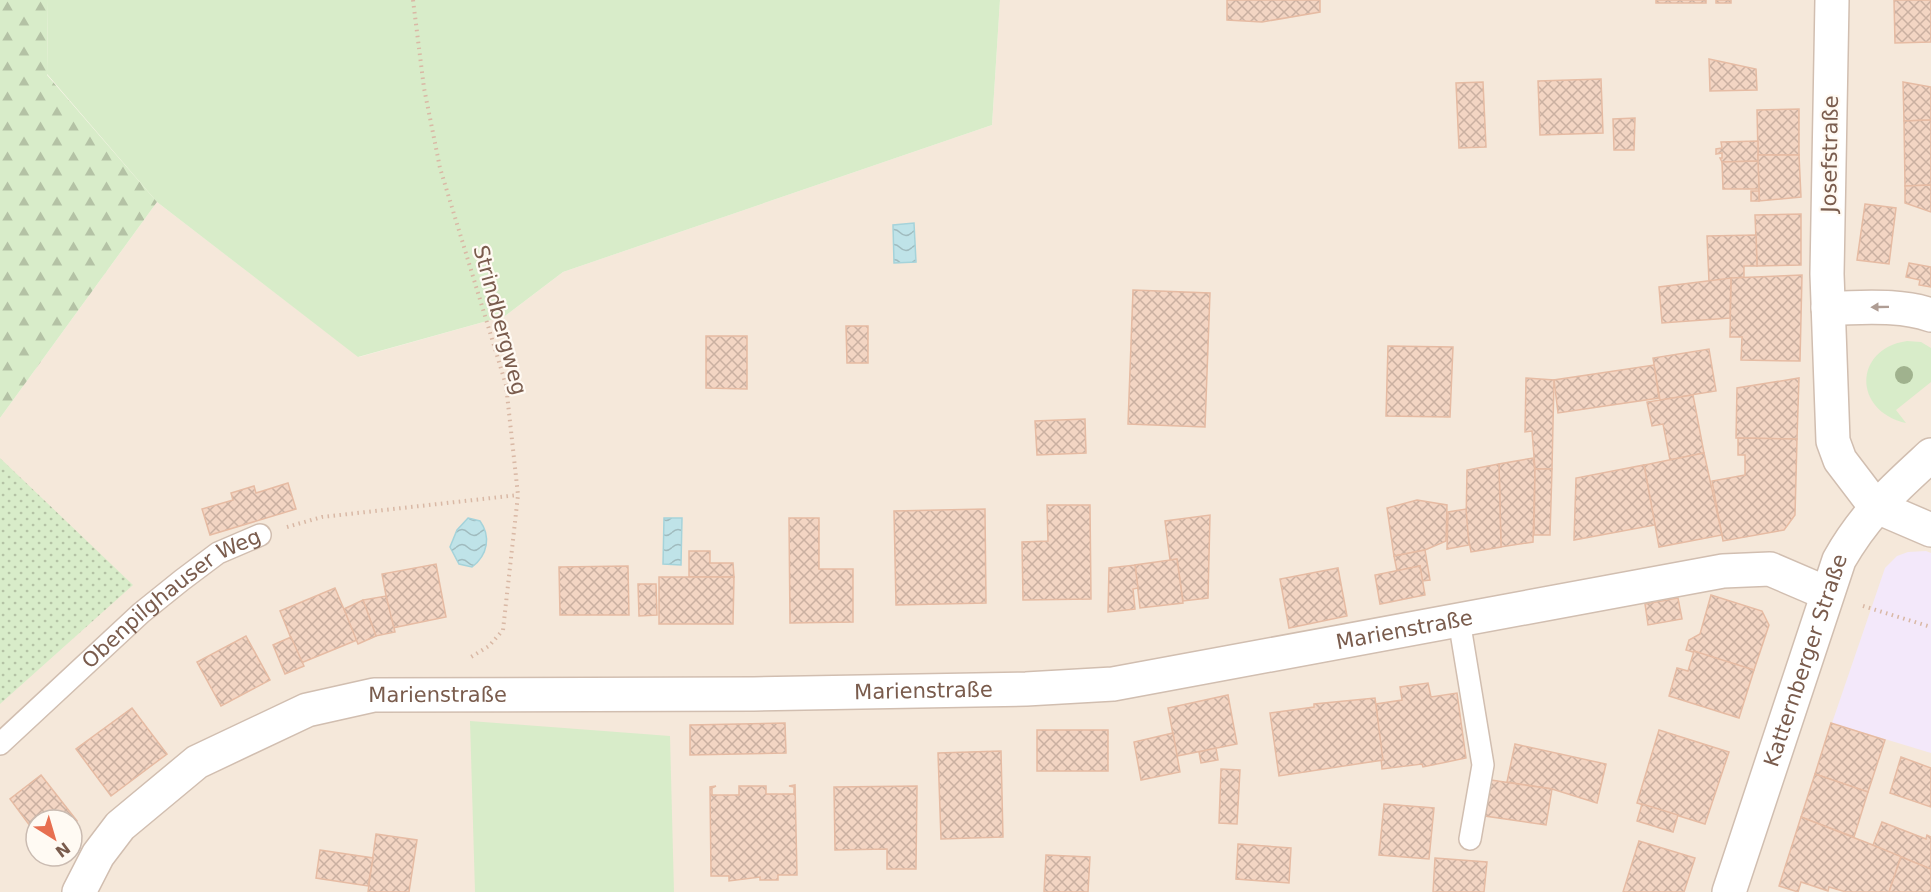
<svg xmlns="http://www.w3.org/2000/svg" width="1931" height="892" font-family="'DejaVu Sans',sans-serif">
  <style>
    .residential { fill: #f5e8da; fill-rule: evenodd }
    .education { fill: #f3e8fa }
    .grass { fill: #d8ecc9 }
    .forest { fill: url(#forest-firs) }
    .park { fill: url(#park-dots) }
    .water { fill: url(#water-waves); stroke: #a5d3da; stroke-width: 1.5 }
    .building { fill: url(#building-cross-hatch); stroke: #e6bba3; stroke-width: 1.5 }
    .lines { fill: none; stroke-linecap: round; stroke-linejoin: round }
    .service-casing { stroke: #d1beb0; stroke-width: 24 }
    .minor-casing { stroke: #d1beb0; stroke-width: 36 }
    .tertiary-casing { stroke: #d1beb0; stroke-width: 36 }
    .path { stroke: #d9b8a5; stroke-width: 4; stroke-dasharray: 1.5 4.5; stroke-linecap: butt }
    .service { stroke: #fff; stroke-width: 21 }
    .minor { stroke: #fff; stroke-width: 33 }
    .tertiary { stroke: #fff; stroke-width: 33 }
    .tree { fill: #a0b28e }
    .oneway { fill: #af9d94 }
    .labels { text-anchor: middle; stroke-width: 4.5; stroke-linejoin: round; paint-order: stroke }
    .street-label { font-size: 21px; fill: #7a5c4d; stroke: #fffaf3 }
  </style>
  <defs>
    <pattern id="forest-firs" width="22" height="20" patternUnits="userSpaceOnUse" patternTransform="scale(1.5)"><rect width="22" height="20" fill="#d8ecc9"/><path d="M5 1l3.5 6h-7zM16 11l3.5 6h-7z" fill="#b4c2a5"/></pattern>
    <pattern id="park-dots" width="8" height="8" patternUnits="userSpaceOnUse" patternTransform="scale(1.5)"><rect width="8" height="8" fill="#d8ecc9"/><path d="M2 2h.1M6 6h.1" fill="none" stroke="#b4c2a5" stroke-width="1.8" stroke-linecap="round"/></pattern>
    <pattern id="water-waves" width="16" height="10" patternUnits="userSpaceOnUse" patternTransform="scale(1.5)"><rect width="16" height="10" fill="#bfe3e8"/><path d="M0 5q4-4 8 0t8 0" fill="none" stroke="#a0bbbe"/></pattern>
    <pattern id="building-cross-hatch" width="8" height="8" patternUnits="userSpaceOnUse" patternTransform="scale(1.5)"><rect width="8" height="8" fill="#f3d5c3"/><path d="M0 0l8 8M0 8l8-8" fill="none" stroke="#cab0a1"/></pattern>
  </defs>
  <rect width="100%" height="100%" fill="#fdf6ec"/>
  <path class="residential" d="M1000 0H1931V892H0V418L157 202 359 357 505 316 563 272 992 125ZM36 820H72V856H36Z"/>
  <path class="education" d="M1926 551 1931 553V753L1832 723 1885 568 1897 556 1908 552Z"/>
  <g class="grass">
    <path d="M48 0H1000L992 125 563 272 505 316 358 357 157 202 47 74Z"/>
    <path d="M1907 341 1921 342 1931 348V382L1896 410 1906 423C1853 411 1853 349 1907 341Z"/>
    <path d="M470 721 670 736 674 892H475Z"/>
  </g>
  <path class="forest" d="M0 0H48L47 75 157 202 0 418Z"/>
  <path class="park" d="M0 458 133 585 0 704Z"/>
  <g class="water">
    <path d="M914 223 916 262 894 263 893 225Z"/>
    <path d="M468 518 480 521C491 536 488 555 472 567L459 564 450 547 457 530Z"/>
    <path d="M664 518H682L681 565 663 564Z"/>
  </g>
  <g class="building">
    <path d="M1227 0H1320V12L1262 22 1227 20Z"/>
    <rect x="1656" y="0" width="50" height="3"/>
    <rect x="1716" y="0" width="15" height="3"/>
    <path d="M1894 0H1931V42L1895 43Z"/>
    <path d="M1709 59 1756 69 1757 90 1710 91Z"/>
    <path d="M1601 79 1603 133 1540 135 1538 81Z"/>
    <path d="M1483 82 1486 147 1459 148 1456 83Z"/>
    <path d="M1903 82 1931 87V120L1904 121Z"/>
    <path d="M1799 109V155H1758L1757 110Z"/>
    <path d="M1635 118 1634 150H1614L1613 119Z"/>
    <path d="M1931 120V185L1905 186 1904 121Z"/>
    <path d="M1758 141V161L1722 162 1720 158H1722V153L1716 154V149L1722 148 1721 142Z"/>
    <path d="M1758 155H1799L1801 197 1759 201Z"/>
    <path d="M1758 161 1759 189H1723L1722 162Z"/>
    <path d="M1931 185V212L1905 203V186Z"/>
    <rect x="1751" y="191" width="8" height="10"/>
    <path d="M1865 204 1896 208 1889 264 1857 260Z"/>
    <path d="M1801 214V265L1757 266 1755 215Z"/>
    <path d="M1756 235 1757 266H1744V277L1709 282 1707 236Z"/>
    <path d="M1909 263 1931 267V287L1919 285 1920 280 1906 277Z"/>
    <path d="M1802 275 1800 361 1741 360 1742 337H1730L1731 278Z"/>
    <path d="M1731 278 1730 318 1662 323 1659 287Z"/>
    <path d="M1133 290 1210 293 1205 427 1128 424Z"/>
    <path d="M846 326H868V363H847Z"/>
    <path d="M706 336H747V389L706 388Z"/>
    <path d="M1388 346 1453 347 1450 417 1386 416Z"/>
    <path d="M1709 349 1716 391 1660 400 1653 358Z"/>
    <path d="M1654 365 1659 398 1558 413 1554 380Z"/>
    <path d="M1526 378 1554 380 1552 469H1535L1532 431 1525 432Z"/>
    <path d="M1799 378 1797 439 1736 438 1737 388Z"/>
    <path d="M1693 395 1704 453 1670 460 1663 424 1652 426 1647 402Z"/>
    <path d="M1085 419 1086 453 1037 455 1035 421Z"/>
    <path d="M1738 438 1797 439 1795 515 1784 530 1723 541 1712 481 1745 475V455H1738Z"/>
    <path d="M1704 453 1722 535 1659 547 1644 465Z"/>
    <path d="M1533 458 1535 471 1533 542 1501 547 1499 464Z"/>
    <path d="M1499 464 1501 547 1471 552 1466 525 1467 470Z"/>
    <path d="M1644 465 1655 525 1574 540 1576 478Z"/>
    <path d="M1535 469H1552L1550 535H1534Z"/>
    <path d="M288 483 296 509 210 535 202 509 233 500 231 493 254 486 256 493Z"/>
    <path d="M1417 500 1447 505 1446 541 1425 550 1394 556 1387 508Z"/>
    <path d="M1047 505H1090L1091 599 1023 600 1022 542 1048 541Z"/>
    <path d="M985 509 986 603 896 605 894 511Z"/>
    <path d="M1466 509 1469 545 1447 549 1448 512Z"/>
    <path d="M1210 515 1208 598 1183 601 1177 559 1170 560 1165 521Z"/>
    <path d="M789 518H819V569H853V622L790 623Z"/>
    <path d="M1425 550 1430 580 1422 581 1420 566 1397 571 1394 556Z"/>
    <path d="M689 551H710V563H733L734 577H689Z"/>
    <path d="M1177 559 1183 603 1140 608 1135 565Z"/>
    <path d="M436 564 446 617 392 628 382 574Z"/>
    <path d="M1135 565 1138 588 1133 589 1135 609 1108 612 1109 568Z"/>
    <path d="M628 566 629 615H560L559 567Z"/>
    <path d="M1420 566 1425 595 1380 604 1375 575Z"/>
    <path d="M1338 568 1347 616 1289 628 1280 579Z"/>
    <path d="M659 577H734L733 624H659Z"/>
    <path d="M638 584H656L657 615 639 616Z"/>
    <path d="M335 588 357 640 301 663 280 611Z"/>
    <path d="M1711 595 1762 611 1769 625 1754 670 1686 650 1689 640 1700 634Z"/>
    <path d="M386 596 395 632 376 636 363 600Z"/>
    <path d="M1678 598 1682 619 1648 625 1645 604Z"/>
    <path d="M363 600 376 636 358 644 344 609Z"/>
    <path d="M246 636 270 680 221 706 197 662Z"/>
    <path d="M291 637 304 666 285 674 273 645Z"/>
    <path d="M1694 651 1754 670 1739 718 1669 696 1677 668 1688 671Z"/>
    <path d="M1428 683 1431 697 1457 693 1466 758 1423 767 1422 764 1382 769 1376 704 1402 700 1400 687Z"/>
    <path d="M1228 695 1237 744 1177 756 1168 708Z"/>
    <path d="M1375 698 1383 760 1279 776 1270 713 1314 707V704Z"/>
    <path d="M132 708 167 754 111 796 76 749Z"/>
    <path d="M785 723 786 753 690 755V725Z"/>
    <path d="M1831 723 1885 740 1868 792 1815 774Z"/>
    <rect x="1037" y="730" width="71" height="41"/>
    <path d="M1659 730 1729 752 1705 824 1637 803Z"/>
    <path d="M1173 733 1180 772 1141 780 1134 742Z"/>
    <path d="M1515 744 1606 764 1597 803 1552 789 1507 782Z"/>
    <path d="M1216 748 1218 760 1201 763 1199 752Z"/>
    <path d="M1001 751 1003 837 941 839 938 753Z"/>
    <path d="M1901 757 1931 768V807L1890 793Z"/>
    <path d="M1221 769 1240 770 1237 824 1219 823Z"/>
    <path d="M1815 774 1868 792 1854 837 1801 817Z"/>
    <path d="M41 775 77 821 72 825V820H36V834L10 799Z"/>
    <path d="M1491 780 1552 789 1546 825 1485 816Z"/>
    <path d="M795 785 797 875H778V880H760V877L729 881V876H711L710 787 716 786 712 788V795H739V786H766V794H794V787L789 786Z"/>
    <path d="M917 786 916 869H887V849L835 850 834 787Z"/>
    <path d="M1384 804 1434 808 1429 859 1379 855Z"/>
    <path d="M1642 804 1678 815 1673 832 1637 821Z"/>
    <path d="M1801 817 1901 856 1889 892H1846L1829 887 1828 891 1801 882 1798 892 1779 886Z"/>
    <path d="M1882 822 1926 839 1927 835 1931 837V869L1873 845Z"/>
    <path d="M376 834 417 840 409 892H368Z"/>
    <path d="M1639 841 1695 858 1684 892H1623Z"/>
    <path d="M1238 844 1291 848 1289 883 1236 879Z"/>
    <path d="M320 850 373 858 368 886 316 878Z"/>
    <path d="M1046 855 1090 857 1088 892H1044Z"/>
    <path d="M1901 857 1931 869V892H1889Z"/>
    <path d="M1435 858 1487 862 1484 892H1433Z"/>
  </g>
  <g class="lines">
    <defs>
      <g id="service">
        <path d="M1459 620 1483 765 1470 839"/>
        <path id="s1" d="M0 744 141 613 182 580 218 553 260 535"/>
      </g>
      <g id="minor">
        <path d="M1832 0 1827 274 1833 441 1840 460 1875 506 1931 530"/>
        <path d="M1828 308C1863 308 1898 304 1931 315"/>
        <path id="s2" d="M79 892 98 855 120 826 197 762 307 710 374 695 754 694 1026 689 1113 684 1723 571 1770 569 1826 593"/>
      </g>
      <g id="tertiary">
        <path id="s3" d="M1729 892 1839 560C1865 514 1893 490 1931 455"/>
      </g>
    </defs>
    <use href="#service" class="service-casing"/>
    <use href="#minor" class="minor-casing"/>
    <use href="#tertiary" class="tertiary-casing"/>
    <g class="path">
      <path d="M413 0 424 88 440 168 506 385 518 495 503 630 489 646 471 657"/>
      <path d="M287 527 322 517 518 495"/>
      <path d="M1863 606 1931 627"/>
    </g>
    <use href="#service" class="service"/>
    <use href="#minor" class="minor"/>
    <use href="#tertiary" class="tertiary"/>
  </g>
  <circle class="tree" cx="1904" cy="375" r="9"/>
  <defs><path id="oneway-solid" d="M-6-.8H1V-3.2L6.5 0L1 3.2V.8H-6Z" transform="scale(1.5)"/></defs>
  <use class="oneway" href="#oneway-solid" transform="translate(1880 307) rotate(179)"/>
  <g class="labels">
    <g class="street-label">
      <text transform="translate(1830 154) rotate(-89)" y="7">Josefstraße</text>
      <text transform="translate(500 320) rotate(75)" y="7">Strindbergweg</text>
      <text dy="7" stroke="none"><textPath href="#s1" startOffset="226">Obenpilghauser Weg</textPath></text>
      <text dy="7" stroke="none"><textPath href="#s2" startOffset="1404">Marienstraße</textPath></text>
      <text dy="7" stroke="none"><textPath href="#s3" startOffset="244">Katternberger Straße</textPath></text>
      <text dy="7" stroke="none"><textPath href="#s2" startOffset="918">Marienstraße</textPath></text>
      <text dy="7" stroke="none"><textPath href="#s2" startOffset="432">Marienstraße</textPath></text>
    </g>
  </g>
  <g transform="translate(54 838) rotate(143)"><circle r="28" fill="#fffaf3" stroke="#cabbb1" stroke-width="1.5"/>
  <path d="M0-4.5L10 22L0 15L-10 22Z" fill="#e76f51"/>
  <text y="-9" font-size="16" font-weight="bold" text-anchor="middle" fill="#7a5c4d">N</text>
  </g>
</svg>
